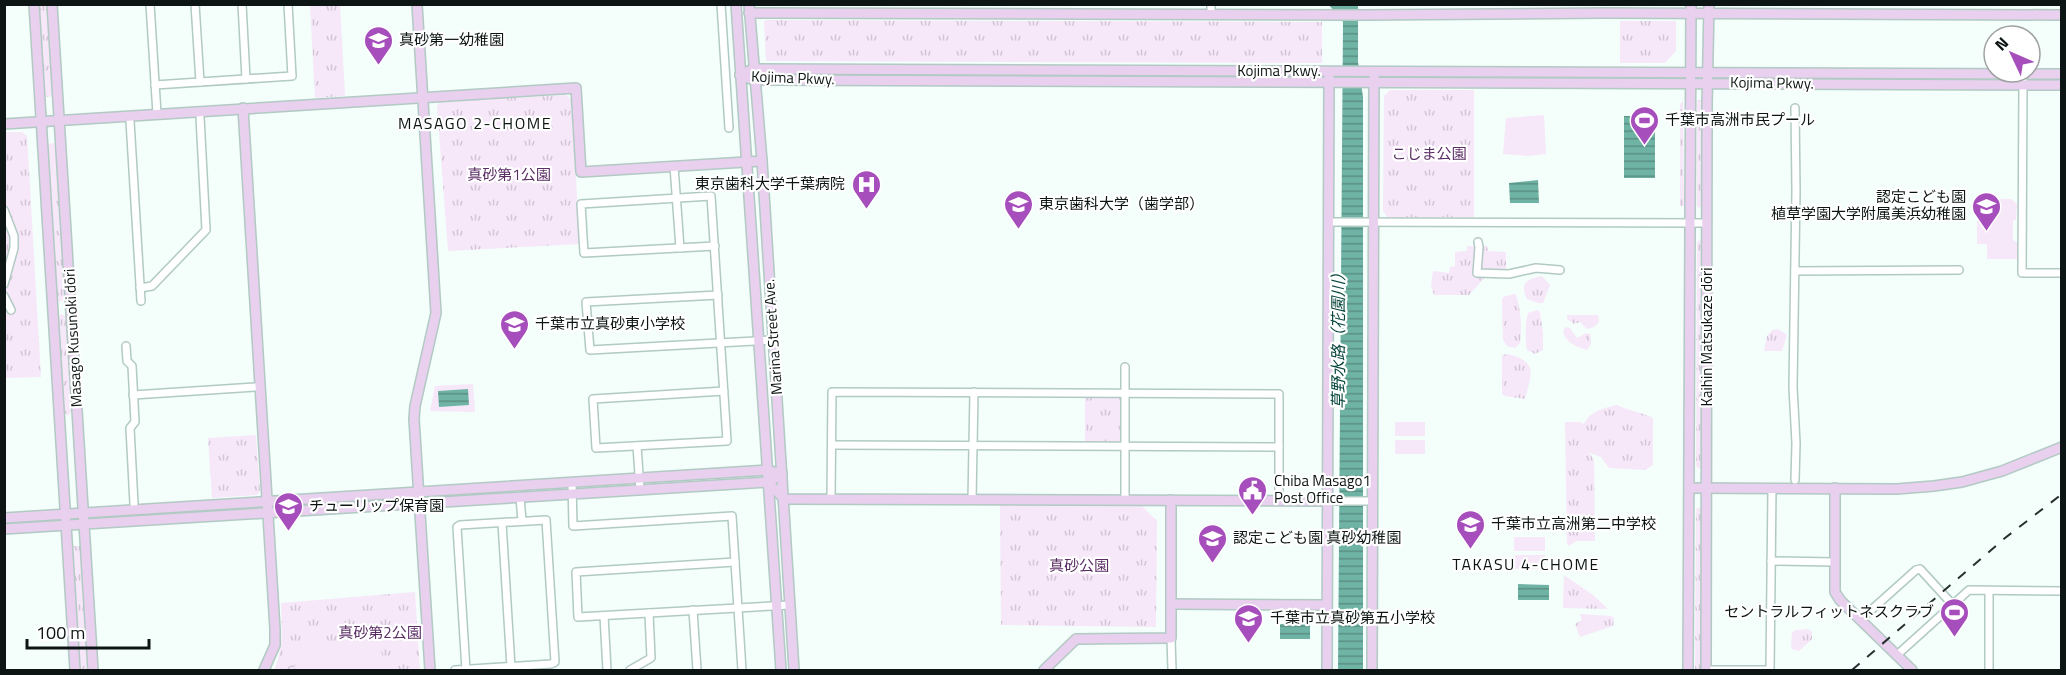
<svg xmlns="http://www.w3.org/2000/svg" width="2066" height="675" font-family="'Titillium Web','Noto Sans JP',sans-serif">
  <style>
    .grass { fill: url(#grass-tufts) }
    .forest { fill: url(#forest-crowns) }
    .pitch { fill: #f6e7f9 }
    .water { fill: url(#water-rules) }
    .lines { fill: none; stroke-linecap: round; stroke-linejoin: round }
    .street-casing { stroke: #b1cac3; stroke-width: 10 }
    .secondary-casing { stroke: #b1cac3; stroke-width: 12 }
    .street { stroke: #fff; stroke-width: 7 }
    .secondary { stroke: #e8d0ee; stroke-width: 9 }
    .rail { stroke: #262f2d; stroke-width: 2; stroke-dasharray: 10 10; stroke-linecap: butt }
    .labels { text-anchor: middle; stroke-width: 4.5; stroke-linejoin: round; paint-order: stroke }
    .poi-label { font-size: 15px; fill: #0c1513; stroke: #fff; text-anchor: start }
    .street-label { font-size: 15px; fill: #0c1513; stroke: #fff }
    .park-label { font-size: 15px; fill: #5a2d64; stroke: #fff }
    .neighbourhood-label { font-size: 16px; letter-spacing: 1.5px; fill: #0c1513; stroke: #fff }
    .water-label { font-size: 16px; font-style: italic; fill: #07463c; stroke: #fff }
  </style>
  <defs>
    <pattern id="grass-tufts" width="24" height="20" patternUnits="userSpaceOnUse" patternTransform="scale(1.5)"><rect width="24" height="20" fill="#f6e7f9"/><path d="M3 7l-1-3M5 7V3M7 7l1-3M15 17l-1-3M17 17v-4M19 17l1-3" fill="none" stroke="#d2c5d5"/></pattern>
    <pattern id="forest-crowns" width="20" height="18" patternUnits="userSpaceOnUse" patternTransform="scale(1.5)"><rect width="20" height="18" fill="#f6e7f9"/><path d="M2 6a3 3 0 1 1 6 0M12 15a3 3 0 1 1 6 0" fill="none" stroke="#d2c5d5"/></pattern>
    <pattern id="water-rules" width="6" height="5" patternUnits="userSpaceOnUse" patternTransform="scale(1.5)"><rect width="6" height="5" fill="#6fb3a4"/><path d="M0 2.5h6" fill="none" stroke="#5a9084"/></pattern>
  </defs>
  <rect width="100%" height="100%" fill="#f4fefb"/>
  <g class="grass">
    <path d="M38 5H48L53 96 44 97Z"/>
    <path d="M310 5H340L345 96 315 98Z"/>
    <path d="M766 20 1322 22V63L766 61 764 22Z"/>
    <path d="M1620 21H1676V51L1665 63H1620Z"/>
    <path d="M1390 90H1474V217H1387L1383 211 1384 96Z"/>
    <path d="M566 95 571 99 580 244 448 251 437 106 440 102Z"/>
    <path d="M1697 100H1702V205L1699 208 1697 206Z"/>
    <path d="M1683 101 1684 206H1680V104Z"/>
    <path d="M5 132H22L27 136 41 377 5 378Z"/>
    <path d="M56 143 65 294V299L59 302 56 299 46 144Z"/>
    <path d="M1700 240 1702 241 1701 466 1699 469 1696 466 1697 242Z"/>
    <path d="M1467 246H1487L1488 251 1506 252V269L1502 277H1485L1469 295H1434L1431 286 1433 271 1449 273 1450 267 1455 266V252L1467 251Z"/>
    <path d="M1542 276 1550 285 1543 303H1538L1527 299C1519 283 1527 279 1542 276Z"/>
    <path d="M1514 294 1516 295C1521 311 1522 326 1520 343L1515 348 1507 346 1503 340 1502 300 1503 297Z"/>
    <path d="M1537 310 1540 312 1543 333V350L1535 354 1527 350C1525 339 1525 324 1528 313Z"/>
    <path d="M61 314 67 317 72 411 68 416 63 412 58 319Z"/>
    <path d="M1567 315H1598L1599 322 1594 327 1587 329 1580 322 1574 324 1567 319Z"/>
    <path d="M1566 327 1570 328 1577 338 1586 333 1590 334 1591 344 1587 350C1577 347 1564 342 1563 330Z"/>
    <path d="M1778 329 1787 335 1782 351H1764L1767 336 1772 330Z"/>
    <path d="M1507 354C1538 361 1532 373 1525 399L1505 396 1502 394V355Z"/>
    <path d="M1085 396H1119L1122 399V439L1119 442H1085Z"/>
    <path d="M1617 405C1629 411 1641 412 1653 418V465L1645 470 1609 468 1601 457 1590 453 1586 448 1594 460 1595 541H1576L1569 546 1567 543 1565 422H1580L1584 424C1590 411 1604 408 1617 405Z"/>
    <path d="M256 435 260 491 257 495 212 498 208 438Z"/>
    <path d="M401 498V500L285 506 286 505Z"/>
    <path d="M1000 505 1142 506 1157 521 1156 627 1001 625Z"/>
    <path d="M1698 507 1701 510 1700 670H1695L1696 510Z"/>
    <path d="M71 546H80L89 670H79Z"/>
    <path d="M1564 575 1593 595 1608 609 1563 608Z"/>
    <path d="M415 592 420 670H274C284 648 282 627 281 603Z"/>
    <path d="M1580 614 1611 616 1614 618 1613 626 1580 637 1575 624 1582 620Z"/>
    <path d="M1808 629 1812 632V639L1799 651 1792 649 1791 646 1792 632 1796 630Z"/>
  </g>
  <path class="forest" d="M292 650 294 654V670H275L283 656Z"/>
  <g class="pitch">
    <path d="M1544 115 1546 154 1528 156 1503 154 1506 118Z"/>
    <path d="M1977 198 2011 199 2017 204 2016 220H2013V240L2018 243 2017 259H1987V244H1977Z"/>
    <path d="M473 384 475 412 430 411 435 386Z"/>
    <rect x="1395" y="422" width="30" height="14"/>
    <rect x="1395" y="440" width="30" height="14"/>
    <rect x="1514" y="537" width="31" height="14"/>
    <path d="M1515 555H1545V569H1514Z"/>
    <path d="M360 632 381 646 383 666 381 670H295L296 652 294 649 300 641 306 639 311 642 346 641 355 633 357 635Z"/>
  </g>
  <g class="water">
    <path d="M1329 5H1358V62L1363 97V670H1338L1343 22Z"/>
    <rect x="1624" y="116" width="31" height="62"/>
    <path d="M1538 180 1539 203H1510L1509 183Z"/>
    <path d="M468 389 469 405 439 407 438 391Z"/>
    <path d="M1518 584 1549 585V600H1518Z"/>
    <rect x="1280" y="624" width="30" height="15"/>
  </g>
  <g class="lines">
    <defs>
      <g id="street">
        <path d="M150 4 157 114"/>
        <path d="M195 4 200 82"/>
        <path d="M242 4 246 79"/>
        <path d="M721 4 729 128"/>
        <path d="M1211 14V4"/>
        <path d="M2023 81 2022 273H2062"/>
        <path d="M155 85 292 76 288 4"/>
        <path d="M1795 108 1796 191 1793 387 1796 443 1795 480"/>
        <path d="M130 121 141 301"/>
        <path d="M674 166 680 248"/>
        <path d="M4 210 14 236V248L4 284"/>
        <path d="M1329 222 1707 223"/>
        <path d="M1478 242 1479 247 1477 273 1509 274 1536 268 1560 270"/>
        <path d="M715 246 584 253 581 204 711 196C717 278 721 359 727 441L596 448 593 399 724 391"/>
        <path d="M1795 271 1959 270"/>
        <path d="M140 288 152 286 206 230 200 117"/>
        <path d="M718 295 586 302 590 350 773 340"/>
        <path d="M4 296 11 310"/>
        <path d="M126 346 127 361 132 366 135 422 130 428 134 504"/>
        <path d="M133 395 255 387"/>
        <path d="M832 445 1279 447"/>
        <path d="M637 446 640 489"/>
        <path d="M572 483 573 526 732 516 742 670"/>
        <path d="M520 497 522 521"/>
        <path d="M831 499 832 392 1279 394V501"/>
        <path d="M972 500 974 392"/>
        <path d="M1125 500V367"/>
        <path d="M1328 501H1373"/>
        <path d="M502 523 511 667"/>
        <path d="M1771 561 1834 562"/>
        <path d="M735 562 576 572 578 617 790 605"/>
        <path d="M693 610 697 670"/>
        <path d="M604 616 607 670"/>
        <path d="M1860 620 1916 570 1920 569 1953 605"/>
        <path d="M1171 638 1172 670"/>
        <path d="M1897 655 1969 590 2062 591"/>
        <path d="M455 670 551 664 555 662 546 520 460 525 457 527 466 670"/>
        <path d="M630 670 651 658 649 613"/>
        <path d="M1706 670H1770"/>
        <path d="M1770 670 1772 488"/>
        <path d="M1989 670V591"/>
      </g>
      <g id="secondary">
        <path d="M34 4 75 670"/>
        <path d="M52 4 93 670"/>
        <path d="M417 4 436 313 415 406 414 419 430 670"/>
        <path d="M736 4 781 670"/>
        <path d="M749 4 762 161 794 670"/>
        <path d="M749 13 1364 15 1604 13 2062 15"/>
        <path d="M740 75 753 69 2062 74"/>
        <path d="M740 75 754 80 2062 85"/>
        <path d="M243 108 275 629V645L264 670"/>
        <path d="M4 124 576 88 581 172 762 161"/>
        <path d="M768 482 784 499 1328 501"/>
        <path d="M1689 488 1897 489 1934 486 1962 482 2002 471 2062 447"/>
        <path d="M1835 488V592L1840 600 1912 670"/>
        <path d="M4 518 767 470 782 474"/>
        <path d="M4 529 768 482 782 474"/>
        <path d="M1172 604 1327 605"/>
        <path d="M1044 670 1076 639 1171 638V500"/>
        <path d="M1327 670 1329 76"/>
        <path d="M1372 670 1374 76"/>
        <path d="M1688 670 1691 4"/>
        <path d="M1706 670 1707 105 1709 4"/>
      </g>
    </defs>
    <use href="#street" class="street-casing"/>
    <use href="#secondary" class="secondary-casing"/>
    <use href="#street" class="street"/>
    <use href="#secondary" class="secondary"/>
    <path class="rail" d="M1852 670 2005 538 2062 494"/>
  </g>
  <defs>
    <symbol id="school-pin" viewBox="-11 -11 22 30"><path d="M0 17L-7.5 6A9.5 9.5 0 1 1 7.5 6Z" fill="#a64ebb" stroke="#fff"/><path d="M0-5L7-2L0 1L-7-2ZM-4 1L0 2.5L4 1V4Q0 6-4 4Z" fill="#fff"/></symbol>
    <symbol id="stadium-pin" viewBox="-11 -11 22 30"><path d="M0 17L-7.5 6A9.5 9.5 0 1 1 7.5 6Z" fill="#a64ebb" stroke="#fff"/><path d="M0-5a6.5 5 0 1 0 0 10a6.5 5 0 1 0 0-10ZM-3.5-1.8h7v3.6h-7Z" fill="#fff"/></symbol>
    <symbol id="hospital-pin" viewBox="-11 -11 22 30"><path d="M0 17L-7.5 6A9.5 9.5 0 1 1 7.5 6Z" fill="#a64ebb" stroke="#fff"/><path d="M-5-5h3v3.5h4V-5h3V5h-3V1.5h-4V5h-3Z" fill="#fff"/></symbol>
    <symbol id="university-pin" viewBox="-11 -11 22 30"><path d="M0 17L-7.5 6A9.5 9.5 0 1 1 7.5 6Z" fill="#a64ebb" stroke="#fff"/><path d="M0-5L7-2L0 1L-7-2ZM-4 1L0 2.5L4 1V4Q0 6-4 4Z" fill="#fff"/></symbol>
    <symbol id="civic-pin" viewBox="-11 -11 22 30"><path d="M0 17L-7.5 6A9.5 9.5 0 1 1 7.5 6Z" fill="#a64ebb" stroke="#fff"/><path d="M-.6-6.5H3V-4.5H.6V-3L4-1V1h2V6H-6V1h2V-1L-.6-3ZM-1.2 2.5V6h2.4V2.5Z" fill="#fff"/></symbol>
  </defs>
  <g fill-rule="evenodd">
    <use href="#school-pin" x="362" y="24" width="33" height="45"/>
    <use href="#stadium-pin" x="1628" y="104" width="33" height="45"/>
    <use href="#hospital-pin" x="850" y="168" width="33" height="45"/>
    <use href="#university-pin" x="1002" y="188" width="33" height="45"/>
    <use href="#school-pin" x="1970" y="190" width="33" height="45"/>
    <use href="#school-pin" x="498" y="308" width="33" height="45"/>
    <use href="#civic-pin" x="1236" y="474" width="33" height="45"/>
    <use href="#school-pin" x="272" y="490" width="33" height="45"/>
    <use href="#school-pin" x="1454" y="508" width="33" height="45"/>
    <use href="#school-pin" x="1196" y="522" width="33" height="45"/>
    <use href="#stadium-pin" x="1938" y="596" width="33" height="45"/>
    <use href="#school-pin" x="1232" y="602" width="33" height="45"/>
  </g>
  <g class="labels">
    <g class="poi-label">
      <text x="399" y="45">真砂第一幼稚園</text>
      <text x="1665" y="125">千葉市高洲市民プール</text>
      <text x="845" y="189" text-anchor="end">東京歯科大学千葉病院</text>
      <text x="1966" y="202" text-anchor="end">認定こども園<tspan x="1966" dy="17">植草学園大学附属美浜幼稚園</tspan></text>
      <text x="1039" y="209">東京歯科大学（歯学部）</text>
      <text x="535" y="329">千葉市立真砂東小学校</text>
      <text x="1274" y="486">Chiba Masago1<tspan x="1274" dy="17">Post Office</tspan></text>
      <text x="309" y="511">チューリップ保育園</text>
      <text x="1491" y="529">千葉市立高洲第二中学校</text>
      <text x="1233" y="543">認定こども園 真砂幼稚園</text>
      <text x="1934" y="617" text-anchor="end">セントラルフィットネスクラブ</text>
      <text x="1270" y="623">千葉市立真砂第五小学校</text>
    </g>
    <g class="street-label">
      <text x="1279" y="76">Kojima Pkwy.</text>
      <text transform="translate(793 78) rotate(2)" y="5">Kojima Pkwy.</text>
      <text transform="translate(1772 83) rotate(1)" y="5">Kojima Pkwy.</text>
      <text transform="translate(773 337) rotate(-94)" y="5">Marina Street Ave.</text>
      <text transform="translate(1707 337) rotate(-90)" y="5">Kaihin Matsukaze dōri</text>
      <text transform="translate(73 338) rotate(-93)" y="5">Masago Kusunoki dōri</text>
    </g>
    <g class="park-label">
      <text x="1429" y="159">こじま公園</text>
      <text x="509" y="180">真砂第1公園</text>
      <text x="1079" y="571">真砂公園</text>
      <text x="380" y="638">真砂第2公園</text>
    </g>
    <g class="neighbourhood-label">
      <text x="475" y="129">MASAGO 2-CHOME</text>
      <text x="1526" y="570">TAKASU 4-CHOME</text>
    </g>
    <g class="water-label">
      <text transform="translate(1338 337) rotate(-90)" y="6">草野水路（花園川）</text>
    </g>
  </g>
  <rect width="2066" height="675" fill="none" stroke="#0c1513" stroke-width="12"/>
  <g transform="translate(2012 54) rotate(314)"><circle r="28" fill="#ffffff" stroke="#9ea1a1" stroke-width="1.5"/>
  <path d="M0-4.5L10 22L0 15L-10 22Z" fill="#a64ebb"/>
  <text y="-9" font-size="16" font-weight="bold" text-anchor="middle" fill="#0c1513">N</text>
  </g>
  <path d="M27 639v9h122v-9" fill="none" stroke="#0c1513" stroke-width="3"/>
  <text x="36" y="639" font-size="18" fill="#0c1513" stroke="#ffffff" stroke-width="4.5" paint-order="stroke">100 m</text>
</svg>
